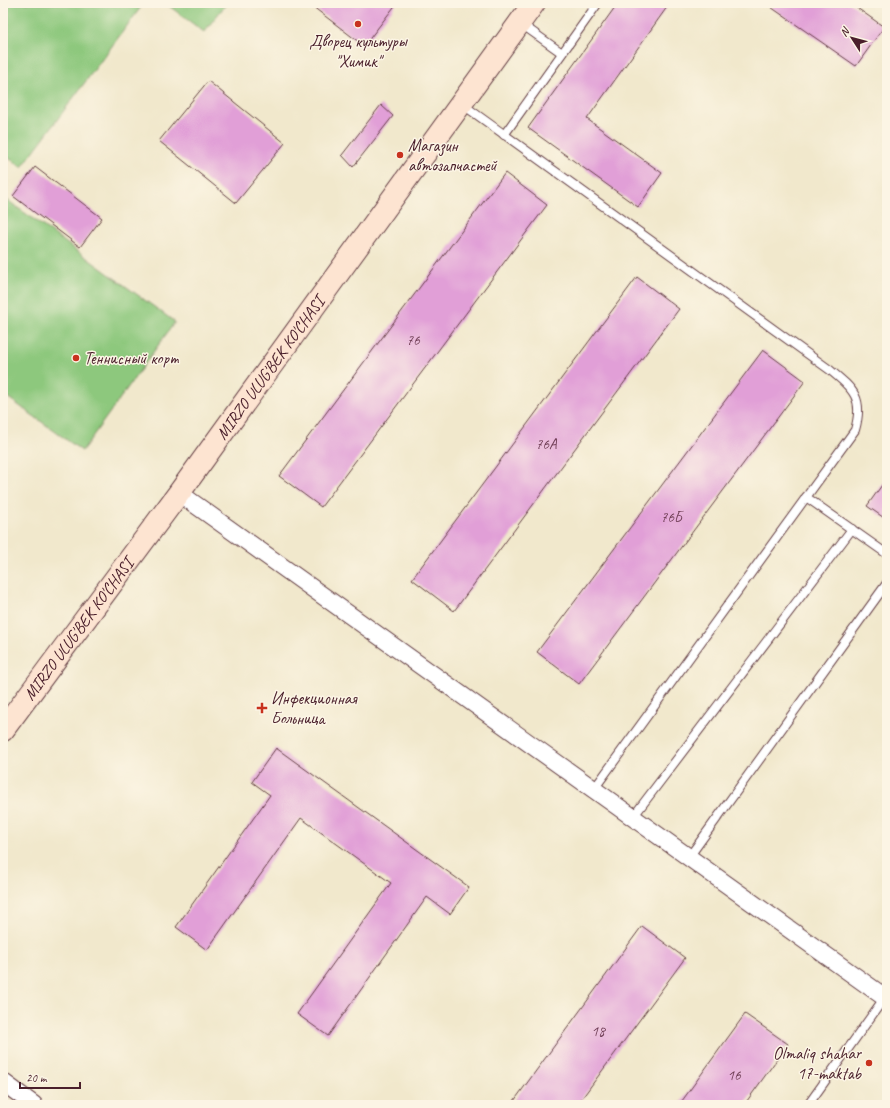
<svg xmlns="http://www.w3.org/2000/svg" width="890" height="1108" font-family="Caveat,sans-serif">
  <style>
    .green { fill: #8dc87d; stroke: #6c7454 }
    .building { fill: #e19fd7 }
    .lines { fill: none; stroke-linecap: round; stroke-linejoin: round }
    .service-casing { stroke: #633d43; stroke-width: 10 }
    .minor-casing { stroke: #633d43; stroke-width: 19 }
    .secondary-casing { stroke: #633d43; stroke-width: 24 }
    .service { stroke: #fff; stroke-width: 8 }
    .minor { stroke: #fff; stroke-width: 17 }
    .secondary { stroke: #fde4d1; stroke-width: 22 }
    .poi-dot { fill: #c8321e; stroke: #fcf5e5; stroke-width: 1.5 }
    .labels { text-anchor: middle; stroke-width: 3; stroke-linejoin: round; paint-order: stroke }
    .number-label { font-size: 15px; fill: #703f56 }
    .poi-label { font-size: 17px; fill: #4a1f2b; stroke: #fcf5e5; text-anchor: start }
    .street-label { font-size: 17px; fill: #4a1f2b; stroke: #fcf5e5 }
  </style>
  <rect width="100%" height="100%" fill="#fcf5e5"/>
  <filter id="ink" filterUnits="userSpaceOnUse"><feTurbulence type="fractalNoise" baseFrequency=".025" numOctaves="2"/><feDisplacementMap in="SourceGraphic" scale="8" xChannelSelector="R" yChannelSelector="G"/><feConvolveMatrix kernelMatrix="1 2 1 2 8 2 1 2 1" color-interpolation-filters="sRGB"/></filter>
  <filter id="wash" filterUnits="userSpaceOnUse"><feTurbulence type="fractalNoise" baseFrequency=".012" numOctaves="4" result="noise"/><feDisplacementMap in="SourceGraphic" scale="16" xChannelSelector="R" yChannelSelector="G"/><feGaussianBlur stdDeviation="0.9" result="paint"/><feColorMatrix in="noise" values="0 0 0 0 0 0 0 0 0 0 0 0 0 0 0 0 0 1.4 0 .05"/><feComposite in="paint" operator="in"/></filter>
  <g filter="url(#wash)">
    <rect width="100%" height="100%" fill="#f1e8cc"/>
    <g class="green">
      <path d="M3 3H144L22 167 3 154Z"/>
      <path d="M165 3H227L204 32Z"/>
      <path d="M3 197 175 322 82 451 3 394Z"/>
    </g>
    <g id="blocks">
      <g class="building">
        <path d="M308 3H397L364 46Z"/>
        <path d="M618 3H670L587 119 662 173 638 207 528 128Z"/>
        <path d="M765 3H850L884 27 856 66Z"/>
        <path d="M208 81 285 143 236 203 159 141Z"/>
        <path d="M381 105 393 116 353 167 342 155Z"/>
        <path d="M35 167 102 218 80 247 13 196Z"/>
        <path d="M505 173 547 205 321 507 279 476Z"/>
        <path d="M637 277 679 309 454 611 412 579Z"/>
        <path d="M763 350 805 381 579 684 537 652Z"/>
        <path d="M887 478V520L867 506Z"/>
        <path d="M276 748 469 887 450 914 427 897 328 1036 297 1014 391 883 301 818 207 950 176 927 270 795 252 782Z"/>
        <path d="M642 926 685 958 577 1105H511Z"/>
        <path d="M745 1014 788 1044 744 1105H679Z"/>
      </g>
    </g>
  </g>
  <g filter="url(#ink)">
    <use href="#blocks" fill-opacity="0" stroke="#633d43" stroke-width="1"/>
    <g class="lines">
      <defs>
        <g id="service">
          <path d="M520 23 562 53"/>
          <path d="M462 104 830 370C854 390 864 398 855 430L594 789"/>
          <path d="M504 135 598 3"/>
          <path d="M806 497 887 554"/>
          <path d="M633 817 852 529"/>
          <path d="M689 857 887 583"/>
          <path d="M808 1105 885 997"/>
        </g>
        <g id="minor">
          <path d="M179 493 887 999"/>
          <path d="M3 1082 34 1105"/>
        </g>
        <g id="secondary">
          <path id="s1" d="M3 730 179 493 534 3"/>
        </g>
      </defs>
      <use href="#service" class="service-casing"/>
      <use href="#minor" class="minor-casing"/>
      <use href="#secondary" class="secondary-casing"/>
      <use href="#service" class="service"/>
      <use href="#minor" class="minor"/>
      <use href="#secondary" class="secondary"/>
    </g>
  </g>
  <g class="poi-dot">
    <circle cx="358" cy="24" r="4"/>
    <circle cx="400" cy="155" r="4"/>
    <circle cx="76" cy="358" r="4"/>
    <path d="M260 702h4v4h4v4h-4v4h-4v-4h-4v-4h4z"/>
    <circle cx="869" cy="1063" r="4"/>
  </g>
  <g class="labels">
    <g class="number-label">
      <text x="413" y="345">76</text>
      <text x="546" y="449">76А</text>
      <text x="671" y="522">76Б</text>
      <text x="598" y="1036">18</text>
      <text x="734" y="1080">16</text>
    </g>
    <g class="poi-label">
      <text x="358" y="47" text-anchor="middle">Дворец культуры<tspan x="358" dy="20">"Химик"</tspan></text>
      <text x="408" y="151">Магазин<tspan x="408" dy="20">автозапчастей</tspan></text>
      <text x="84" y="364">Теннисный корт</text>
      <text x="271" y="704">Инфекционная<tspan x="271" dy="20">Больница</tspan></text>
      <text x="861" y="1059" text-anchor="end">Olmaliq shahar<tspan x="861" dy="20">17-maktab</tspan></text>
    </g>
    <g class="street-label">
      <text dy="6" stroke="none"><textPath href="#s1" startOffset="450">MIRZO ULUG'BEK KO'CHASI</textPath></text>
      <text dy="6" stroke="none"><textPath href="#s1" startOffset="126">MIRZO ULUG'BEK KO'CHASI</textPath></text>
    </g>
  </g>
  <rect width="890" height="1108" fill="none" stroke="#fcf5e5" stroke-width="16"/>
  <g transform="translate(852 38) rotate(306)" stroke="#fcf5e5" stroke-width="3" paint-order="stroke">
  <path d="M0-3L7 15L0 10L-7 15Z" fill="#4a1f2b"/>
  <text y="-6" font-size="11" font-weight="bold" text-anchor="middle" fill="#4a1f2b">N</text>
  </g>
  <path d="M20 1082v6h60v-6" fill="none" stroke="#4a1f2b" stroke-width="2"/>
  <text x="26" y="1082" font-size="12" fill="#4a1f2b" stroke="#fcf5e5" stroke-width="3" paint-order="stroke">20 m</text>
</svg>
